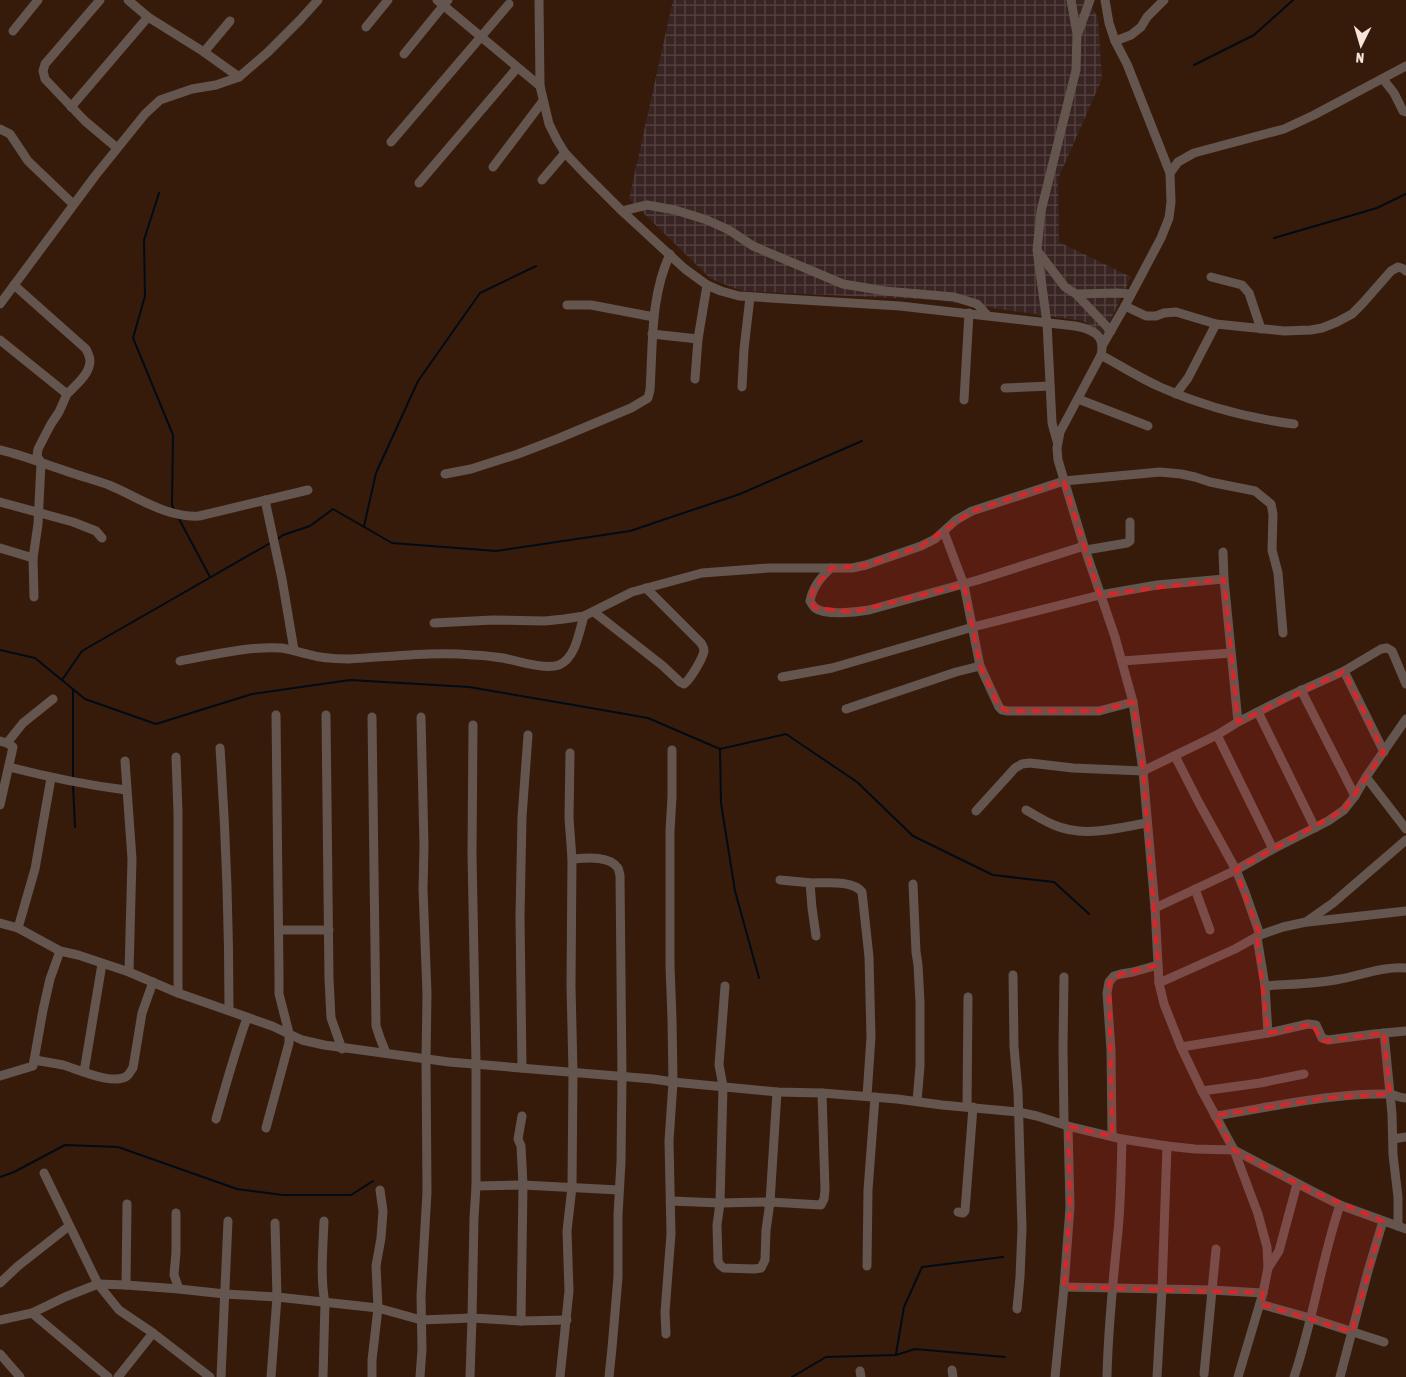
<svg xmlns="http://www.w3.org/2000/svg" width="1406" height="1377" font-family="'Asap Condensed',sans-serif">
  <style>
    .industrial { fill: url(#industrial-grid) }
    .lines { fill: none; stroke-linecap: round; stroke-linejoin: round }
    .stream { stroke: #000b15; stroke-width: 2 }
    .minor { stroke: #64554f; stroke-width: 9 }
    .marked { fill: #d62828; fill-opacity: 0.2; stroke: #d62828; stroke-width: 4; stroke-dasharray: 10 6; stroke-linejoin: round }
  </style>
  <defs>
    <pattern id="industrial-grid" width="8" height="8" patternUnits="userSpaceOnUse" patternTransform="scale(1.25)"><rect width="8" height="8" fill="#382423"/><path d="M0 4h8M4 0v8" fill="none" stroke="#564442"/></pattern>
  </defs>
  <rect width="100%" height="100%" fill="#361b0b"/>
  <path class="industrial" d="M673 0H1087L1098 18 1102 79 1058 179 1059 242 1131 277 1104 334 1083 321 937 300 742 291 711 279 629 199Z"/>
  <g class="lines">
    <g class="stream">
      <path d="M1194 65 1254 35 1293 0"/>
      <path d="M159 193 144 240 145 296 133 338 173 435 172 505 175 511"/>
      <path d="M1274 238 1377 208 1406 194"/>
      <path d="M178 517 210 577"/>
      <path d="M364 526 376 473 418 381 480 293 536 266"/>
      <path d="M276 540 283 535 310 526 333 509 392 543 496 551 630 531 740 494 862 441"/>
      <path d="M0 650 35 658 85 699 156 724 252 694 350 680 469 687 568 704 648 718 720 749 786 734 857 782 913 836 993 875 1054 882 1089 914"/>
      <path d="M62 680 82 651 272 542"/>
      <path d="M720 749 721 803 735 891 759 978"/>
      <path d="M73 777V690"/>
      <path d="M73 785 75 827"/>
      <path d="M0 1177 14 1172 65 1145 118 1147 237 1189 283 1195H351L373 1181"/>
      <path d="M896 1354 904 1307 922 1267 1003 1257"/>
      <path d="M792 1377 826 1357 896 1355 915 1349 1005 1357"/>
    </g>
    <g class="minor">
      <path d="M100 0 45 64 43 71 45 79 85 121 117 148"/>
      <path d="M128 0 148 17 204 52 239 77"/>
      <path d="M437 0 540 86"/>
      <path d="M539 0 540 86 549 124 557 140 565 153 585 174 622 211 685 269 707 285 721 291 739 296 900 306 1075 326C1092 329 1106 335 1101 355L1060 432 1057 448 1058 460 1084 546 1115 637 1133 702 1143 771 1155 908 1159 983 1164 1004 1181 1047 1202 1091 1234 1150 1258 1214 1267 1247 1268 1268 1263 1293 1238 1377"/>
      <path d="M1105 0 1109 23 1115 41 1127 64 1170 173"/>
      <path d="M366 27 388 0"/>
      <path d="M13 31 38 0"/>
      <path d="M1078 33 1090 0"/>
      <path d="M1115 41 1131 35 1141 27 1147 17 1164 0"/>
      <path d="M204 52 230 21"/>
      <path d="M404 54 448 0"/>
      <path d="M1383 79 1394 93 1403 111 1406 112"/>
      <path d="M71 107 148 17"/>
      <path d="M0 129 10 134 28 161 73 204"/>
      <path d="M391 142 509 4"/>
      <path d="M493 167 543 101"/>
      <path d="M542 180 565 153"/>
      <path d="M419 183 517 68"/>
      <path d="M622 211 647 205 675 210 707 220 729 230 753 246 843 284 885 291 954 297 977 304 987 315"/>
      <path d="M1039 253 1065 287 1076 294 1111 331"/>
      <path d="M1211 277 1242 285 1249 293 1261 329"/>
      <path d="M14 285 86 349C88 353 90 357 90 361 90 374 75 386 67 394"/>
      <path d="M1076 294 1117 293 1131 294"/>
      <path d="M0 304 95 176 145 114 160 100 192 89 216 85 239 77 268 52 300 20 318 0"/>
      <path d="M567 305H591L654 317"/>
      <path d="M1125 306 1146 316H1156L1164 313 1176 312 1216 324 1284 331 1311 330 1322 328 1337 322 1352 314 1362 304 1391 271 1398 267 1404 269 1406 271"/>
      <path d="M652 334 698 339"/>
      <path d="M0 340 67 394 59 412 51 424 38 449 37 456 41 463 38 524 33 558 34 597"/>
      <path d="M1102 346 1125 306 1161 238 1169 218 1171 202 1170 173 1178 162 1194 153 1284 129 1314 115 1406 66"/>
      <path d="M1101 355C1121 366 1140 378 1160 387 1203 406 1247 418 1294 424"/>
      <path d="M695 379 698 339 707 285"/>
      <path d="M742 387 744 349 750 297"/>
      <path d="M1005 388 1050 386"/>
      <path d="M1176 394 1188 378 1216 324"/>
      <path d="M1078 399 1148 426"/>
      <path d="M964 400 969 313"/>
      <path d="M1057 441 1052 423 1047 323 1037 250 1041 211 1076 70 1077 34 1071 0"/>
      <path d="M0 450C22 455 44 464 66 471 80 476 95 480 109 485 138 497 166 518 199 516L308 490"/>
      <path d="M445 474 471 469 518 454 557 439 631 408 648 398 650 390C653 345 650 297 670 254"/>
      <path d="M265 500 282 579 294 650"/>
      <path d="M0 502 73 522 96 531 102 538"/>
      <path d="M944 532 964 585 980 666 999 707 1002 710 1008 711H1099L1133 702"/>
      <path d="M0 548 33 558"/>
      <path d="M1086 550 1127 543 1130 541V522"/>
      <path d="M1223 552 1224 579 1238 722"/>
      <path d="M831 568C820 578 813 587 810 601 811 603 814 607 815 608 826 616 857 612 869 610L978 580 1084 546"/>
      <path d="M594 612 663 666 680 682 684 684C690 680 703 658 704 651 704 647 703 647 701 643L646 588"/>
      <path d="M434 623 493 620 545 621 564 619 584 616 632 592 702 573 769 568H852L866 565 921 546 935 539 956 520 972 511 1064 481 1160 472 1181 474 1195 477 1210 482 1255 491 1271 504 1273 514 1272 550 1278 573 1283 633"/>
      <path d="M180 661C213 655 248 646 281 648 290 649 298 652 307 654 320 658 335 659 348 659 390 657 432 651 473 655 483 655 494 657 503 658 518 661 545 670 559 665 576 658 579 631 584 616"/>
      <path d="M1122 661 1231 653"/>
      <path d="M1344 671 1384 752"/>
      <path d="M782 677 832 668 973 627 1100 595 1157 585 1224 579"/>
      <path d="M1301 690 1355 796"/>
      <path d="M846 709 956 672 980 666"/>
      <path d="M1258 712 1315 828"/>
      <path d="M326 715 329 979 331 1018 342 1049"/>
      <path d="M372 717 376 1026 380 1038 386 1053"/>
      <path d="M1217 735 1273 849"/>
      <path d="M0 741 7 743 13 747 0 805"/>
      <path d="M7 743 23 723 53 699"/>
      <path d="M220 748C226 836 229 923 229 1010"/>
      <path d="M1175 756 1199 803 1236 870 1245 892 1260 935"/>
      <path d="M176 757 178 812V993"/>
      <path d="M125 761 132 859 129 972"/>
      <path d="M9 767C48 777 86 785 126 790"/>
      <path d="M1366 777 1406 829"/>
      <path d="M1026 810C1035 815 1044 821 1054 825 1084 838 1117 828 1147 823"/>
      <path d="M976 811 1015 768 1022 764 1030 763 1073 768 1143 771 1217 735 1238 722 1289 696 1344 671 1381 649 1387 648 1392 651 1406 684"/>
      <path d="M572 859C585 858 609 855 618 868 619 870 619 873 620 875L622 1077 621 1162 618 1215V1277L612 1348 609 1377"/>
      <path d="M780 880C791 881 802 882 812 883 826 883 853 880 862 892L869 957 871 1037 867 1096"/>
      <path d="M810 883 812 908 816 936"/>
      <path d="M913 884 916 952 918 965 920 1002V1066L917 1101"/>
      <path d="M1195 889 1210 930"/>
      <path d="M1155 908 1236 870 1273 849 1328 821 1344 810 1355 796 1366 777 1406 719"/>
      <path d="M1308 922 1406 911"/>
      <path d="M0 923 18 928 60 951 78 955 129 972 178 993 272 1026 302 1040 324 1045 449 1062 653 1079 673 1082 777 1092 822 1093 897 1099 942 1105 1018 1112 1037 1116 1068 1126 1122 1139 1167 1146 1195 1149 1234 1150 1312 1191 1340 1205 1406 1229"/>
      <path d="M18 928 35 869 51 778"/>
      <path d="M279 930H329"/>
      <path d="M1257 937 1265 986 1268 1033"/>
      <path d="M1013 975 1014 1047 1018 1092 1022 1229 1020 1277 1017 1309"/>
      <path d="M1064 977 1063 1047 1064 1124"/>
      <path d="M1159 983 1235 949 1260 935 1283 927 1306 922 1333 903 1406 840"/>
      <path d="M725 986 719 1065 723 1086 720 1203 717 1225 718 1261 720 1265 724 1268 754 1269 761 1268 765 1260 766 1230 770 1202 777 1092"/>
      <path d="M1265 986C1290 984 1316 984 1340 979 1362 975 1384 966 1406 968"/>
      <path d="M1384 1033 1392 1114 1393 1155 1398 1197V1226"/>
      <path d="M1181 1047 1268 1033 1308 1024 1316 1025 1322 1038 1328 1040 1374 1034 1406 1031"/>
      <path d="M35 1060C44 1062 54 1063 63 1065 77 1069 116 1087 128 1075 130 1073 131 1070 133 1068L142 1013 153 982"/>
      <path d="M522 1068 520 916 522 817 528 735"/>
      <path d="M84 1072 102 964"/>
      <path d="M0 1076 33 1066 43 1010 50 979 60 951"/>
      <path d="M1202 1091 1260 1083 1304 1074"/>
      <path d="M967 1107 968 997"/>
      <path d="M1215 1116C1272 1107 1330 1093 1388 1094 1394 1094 1399 1098 1406 1098"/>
      <path d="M216 1119C226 1085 235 1051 247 1018"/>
      <path d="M266 1128 289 1043V1033L279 994V974L276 715"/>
      <path d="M1112 1136 1111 1050 1107 993 1109 982 1114 976 1121 974 1133 972 1158 965"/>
      <path d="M1393 1139 1406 1137"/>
      <path d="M44 1173 98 1284 119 1310 153 1333 210 1377"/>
      <path d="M476 1186 523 1185 619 1190"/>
      <path d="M671 1201 720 1203 770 1202 821 1205 824 1199 825 1190 822 1093"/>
      <path d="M958 1212 963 1213 965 1211 973 1107"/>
      <path d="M176 1213V1252L174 1275 179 1289"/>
      <path d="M867 1266 868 1190 875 1097"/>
      <path d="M1268 1268 1279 1251 1297 1184"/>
      <path d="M0 1283 18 1266 69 1226"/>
      <path d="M126 1285 127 1204"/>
      <path d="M1064 1287 1211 1290 1263 1293"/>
      <path d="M1260 1304 1310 1318 1384 1342"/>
      <path d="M32 1313 108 1377"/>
      <path d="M0 1320 32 1313 65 1297 98 1284 126 1285 179 1289 225 1294 277 1297 378 1308 421 1320 472 1318 521 1321 567 1320"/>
      <path d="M521 1321 523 1185 521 1146 518 1139 522 1116"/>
      <path d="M666 1334 665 1312 671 1234 669 1141 673 1082 672 1019 670 965V831L672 797V750"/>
      <path d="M0 1354 20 1377"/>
      <path d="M952 1370 953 1377"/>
      <path d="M860 1371 861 1377"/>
      <path d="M1204 1374 1216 1249"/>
      <path d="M118 1377 153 1333"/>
      <path d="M221 1377 228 1221"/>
      <path d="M271 1377 277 1297 275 1223"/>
      <path d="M323 1377 325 1303C320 1277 323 1248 324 1221"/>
      <path d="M372 1377V1360L378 1308 376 1266 381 1238 383 1211 380 1190"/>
      <path d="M420 1377 422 1349 421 1296 427 1192 426 1059 427 994 423 889 424 846 421 717"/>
      <path d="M470 1377 472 1318 474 1218 476 1186V1063L472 854 473 725"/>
      <path d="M560 1377 569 1291 567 1231 572 1187 573 1072 571 985 572 859 569 818 570 753"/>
      <path d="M1055 1377 1064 1287 1070 1207 1068 1126"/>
      <path d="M1107 1377C1108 1328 1113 1280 1118 1231 1121 1201 1121 1170 1122 1139"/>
      <path d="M1157 1377 1162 1289 1167 1146"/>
      <path d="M1294 1377C1313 1321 1321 1261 1340 1205"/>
      <path d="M1340 1377 1368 1271 1383 1221"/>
    </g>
  </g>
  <path class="marked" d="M1064 481 1100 595 1224 579 1238 722 1344 671 1384 752 1344 810 1236 870 1260 935 1257 937 1268 1033 1312 1024 1323 1041 1384 1033 1390 1094 1327 1098 1215 1116 1234 1150 1312 1191 1383 1221 1352 1332 1260 1304 1263 1293 1064 1287 1070 1207 1068 1126 1112 1136 1109 982 1121 974 1158 965 1143 771 1133 702 1099 711H1008L999 707 980 666 964 585 853 612 815 608 810 601 813 589 831 568 866 565 921 546 972 511Z"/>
  <g transform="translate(1361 45) rotate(185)" stroke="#361b0b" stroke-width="4" paint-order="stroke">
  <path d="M0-4L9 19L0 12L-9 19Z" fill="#f7e4db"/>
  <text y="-8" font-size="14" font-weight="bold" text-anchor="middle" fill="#f7e4db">N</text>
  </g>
</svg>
